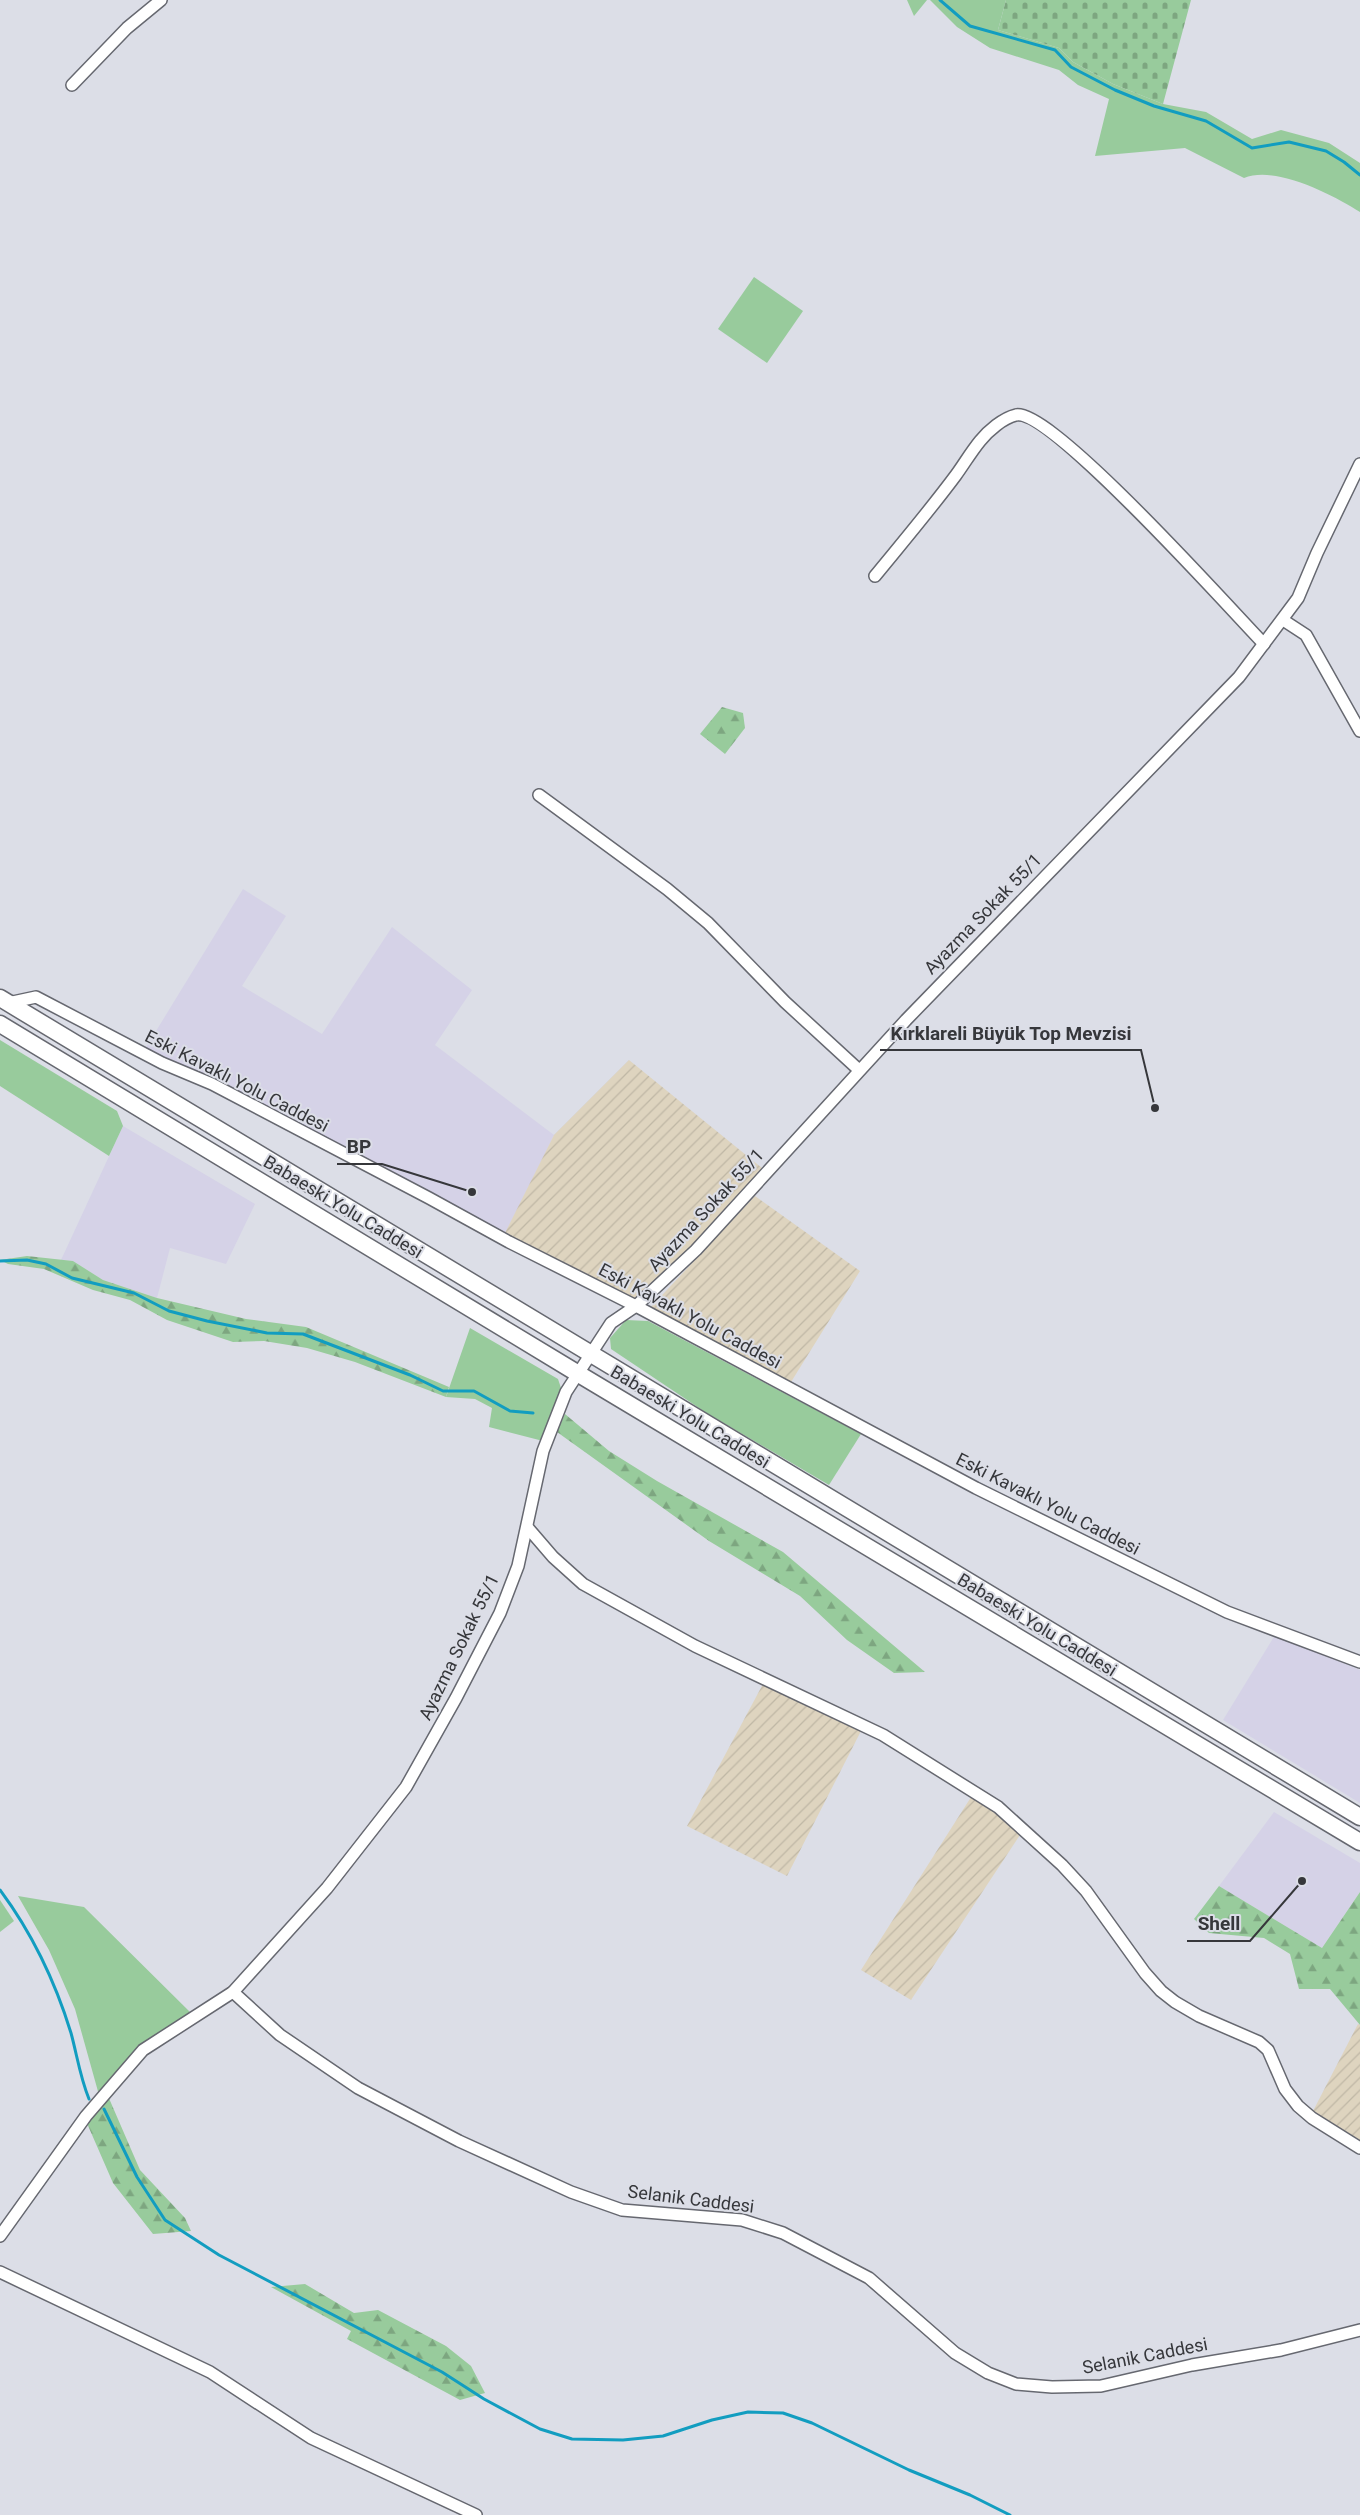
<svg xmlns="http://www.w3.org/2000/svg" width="1360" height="2515" font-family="Roboto,sans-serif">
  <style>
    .commercial { fill: #d5d2e7 }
    .industrial { fill: url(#industrial-furrows) }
    .grass { fill: #98cb9c }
    .forest { fill: url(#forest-firs) }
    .cemetery { fill: url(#cemetery-stones) }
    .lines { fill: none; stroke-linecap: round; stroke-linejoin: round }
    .stream { stroke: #129dc0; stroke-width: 3 }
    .minor-casing { stroke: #666870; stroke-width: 14 }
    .highway-casing { stroke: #666870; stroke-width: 19 }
    .minor { stroke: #fff; stroke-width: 11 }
    .highway { stroke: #fff; stroke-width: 16 }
    .labels { text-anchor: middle; stroke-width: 4; stroke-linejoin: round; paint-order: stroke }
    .street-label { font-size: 18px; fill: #36373b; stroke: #dcdee7 }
    .leader { fill: none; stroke: #36373b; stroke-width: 2 }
    .callout-dot { fill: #36373b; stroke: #dcdee7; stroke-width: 2 }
    .callout-label { font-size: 19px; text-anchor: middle; font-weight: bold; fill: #36373b; stroke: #dcdee7; stroke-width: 4; stroke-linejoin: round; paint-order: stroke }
  </style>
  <defs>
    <pattern id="industrial-furrows" width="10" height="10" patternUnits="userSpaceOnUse" patternTransform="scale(1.25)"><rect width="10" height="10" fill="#ded4bf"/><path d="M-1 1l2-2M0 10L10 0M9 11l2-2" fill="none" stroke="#bfb7a5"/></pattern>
    <pattern id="forest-firs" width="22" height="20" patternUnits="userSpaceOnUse" patternTransform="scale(1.25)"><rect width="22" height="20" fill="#98cb9c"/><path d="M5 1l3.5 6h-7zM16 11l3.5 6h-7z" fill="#7da680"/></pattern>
    <pattern id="cemetery-stones" width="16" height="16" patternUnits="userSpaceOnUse" patternTransform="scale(1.25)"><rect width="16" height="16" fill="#98cb9c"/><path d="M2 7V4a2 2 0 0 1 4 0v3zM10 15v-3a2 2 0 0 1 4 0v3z" fill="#7da680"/></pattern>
  </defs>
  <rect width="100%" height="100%" fill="#dcdee7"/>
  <g class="commercial">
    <path d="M243 889 286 916 242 986 322 1034 392 927 472 990 435 1045 554 1135 506 1234 216 1080 145 1049Z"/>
    <path d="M123 1126 255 1204 226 1264 170 1248 157 1298 103 1280 73 1261 61 1260Z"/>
    <path d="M1275 1635 1360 1670V1803L1223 1720Z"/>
    <path d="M1274 1812 1360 1863V1892L1322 1948 1219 1886Z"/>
  </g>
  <g class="industrial">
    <path d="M629 1060 762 1168 692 1251 647 1293 633 1300 504 1235 554 1135Z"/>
    <path d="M755 1196 860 1271 791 1382 650 1308Z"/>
    <path d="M763 1684 862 1729 787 1876 687 1826Z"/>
    <path d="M973 1794 1022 1832 911 2000 861 1970Z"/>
    <path d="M1358 2024 1360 2025V2142L1312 2113Z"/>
  </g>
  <g class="grass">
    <path d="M907 0H927L914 16Z"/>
    <path d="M930 0H1006L998 30 1059 48 1073 62 1113 84 1163 104 1206 112 1252 139 1281 130 1329 143 1360 163V212C1333 195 1276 165 1244 178L1185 148 1095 156 1109 99 1078 85 1059 70 990 48 957 27Z"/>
    <path d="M754 277 803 311 767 363 718 329Z"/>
    <path d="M0 1040 117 1111 123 1126 109 1156 0 1086Z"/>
    <path d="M626 1320 648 1321 861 1434 829 1485 705 1412 611 1349 610 1338Z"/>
    <path d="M470 1328 558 1379 562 1391 543 1441 489 1427 492 1408 475 1399 446 1397Z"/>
    <path d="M18 1896 84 1907 192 2014 99 2095 75 2009 49 1950Z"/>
    <path d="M0 1900 14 1921 0 1932Z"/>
  </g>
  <g class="forest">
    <path d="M722 707 743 713 745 728 725 754 700 734Z"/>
    <path d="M27 1256 73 1261 103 1280 157 1298 246 1319 306 1327 449 1387 446 1397 355 1362 307 1348 264 1341 233 1342 167 1320 130 1300 93 1290 44 1269 8 1264 0 1260Z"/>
    <path d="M565 1414 609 1451 657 1481 783 1552 925 1672 894 1673 847 1640 800 1596 709 1541 557 1432Z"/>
    <path d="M1219 1886 1322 1948 1360 1892V2025L1330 1989H1299L1290 1954 1264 1938 1209 1933 1194 1919Z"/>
    <path d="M108 2096 140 2170 185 2218 191 2231 153 2234 113 2183 86 2121Z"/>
    <path d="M305 2284 354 2313 378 2310 446 2346 471 2366 485 2393 460 2400 347 2339 351 2331 271 2287Z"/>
  </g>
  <path class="cemetery" d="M1006 0H1191L1163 104 1113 84 1073 62 1059 48 998 30Z"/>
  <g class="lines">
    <g class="stream">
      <path d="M940 0 970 26 1055 50 1071 67 1115 90 1154 106 1206 121 1252 148 1289 142 1326 151 1344 162 1360 175"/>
      <path d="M0 1261 27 1260 46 1264 72 1278 134 1293 169 1311 207 1321 267 1333 303 1334 410 1375 443 1391H474L510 1411 533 1413"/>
      <path d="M0 1890C32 1933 55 1981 71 2033 77 2055 80 2077 89 2099"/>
      <path d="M104 2109 137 2177 165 2220 219 2255 442 2372 484 2399 540 2429 572 2439 623 2440 663 2436 712 2420 748 2412 783 2413 812 2423 909 2470 970 2495 1010 2515"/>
    </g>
    <defs>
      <g id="minor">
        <path d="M72 85 127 28 161 0"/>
        <path d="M875 576C902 543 930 510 956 475 964 464 971 452 980 441 988 431 1003 418 1016 415 1051 408 1232 611 1264 644"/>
        <path d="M1283 620 1306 635 1360 731"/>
        <path d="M539 795 667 889 708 923 785 1002 859 1070"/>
        <path d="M8 1003 36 997 162 1063 212 1084 429 1198 509 1242 634 1305 976 1488 1227 1612 1360 1662"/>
        <path d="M528 1528 553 1557 583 1584 695 1646 883 1735 998 1807 1062 1865 1086 1891 1145 1973 1161 1991 1175 2002 1199 2016 1259 2042 1268 2050 1285 2089 1298 2106 1312 2118 1360 2148"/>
        <path d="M233 1992 280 2035 358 2088 459 2141 571 2192 622 2210 742 2220 783 2233 869 2278 955 2353 988 2373 1016 2384 1052 2387 1101 2386 1192 2365 1281 2350 1360 2330"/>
        <path d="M0 2236 86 2116 143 2050 233 1992 327 1888 406 1787 456 1698 500 1613 518 1566 543 1451 566 1392 611 1323 636 1306 696 1250 906 1020 1239 677 1298 598 1317 553 1360 464"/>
        <path d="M0 2272 210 2372 311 2438 476 2515"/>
      </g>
      <g id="highway">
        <path d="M0 998 1360 1817"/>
        <path d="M0 1024 577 1373 1360 1842"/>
      </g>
    </defs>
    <use href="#minor" class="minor-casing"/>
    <use href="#highway" class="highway-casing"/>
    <use href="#minor" class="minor"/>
    <use href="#highway" class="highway"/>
  </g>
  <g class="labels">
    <g class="street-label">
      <text transform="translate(983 914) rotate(-46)" y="6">Ayazma Sokak 55/1</text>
      <text transform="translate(237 1081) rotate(27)" y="6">Eski Kavaklı Yolu Caddesi</text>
      <text transform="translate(343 1207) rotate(31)" y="6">Babaeski Yolu Caddesi</text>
      <text transform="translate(706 1210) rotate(-47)" y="6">Ayazma Sokak 55/1</text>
      <text transform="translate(690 1316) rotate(28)" y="6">Eski Kavaklı Yolu Caddesi</text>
      <text transform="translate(690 1417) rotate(31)" y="6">Babaeski Yolu Caddesi</text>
      <text transform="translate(1048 1504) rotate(27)" y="6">Eski Kavaklı Yolu Caddesi</text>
      <text transform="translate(1037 1625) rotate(31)" y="6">Babaeski Yolu Caddesi</text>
      <text transform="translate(459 1647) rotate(-64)" y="6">Ayazma Sokak 55/1</text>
      <text transform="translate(691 2199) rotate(7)" y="6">Selanik Caddesi</text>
      <text transform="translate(1145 2356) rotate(-11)" y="6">Selanik Caddesi</text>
    </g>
  </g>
  <path class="leader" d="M1155 1108L1141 1050H880M472 1192L382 1164H337M1302 1881L1250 1941H1187"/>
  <g class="callout-dot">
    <circle cx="1155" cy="1108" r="5"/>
    <circle cx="472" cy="1192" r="5"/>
    <circle cx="1302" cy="1881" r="5"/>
  </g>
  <g class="callout-label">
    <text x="1011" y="1040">Kırklareli Büyük Top Mevzisi</text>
    <text x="359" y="1153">BP</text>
    <text x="1219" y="1930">Shell</text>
  </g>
</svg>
